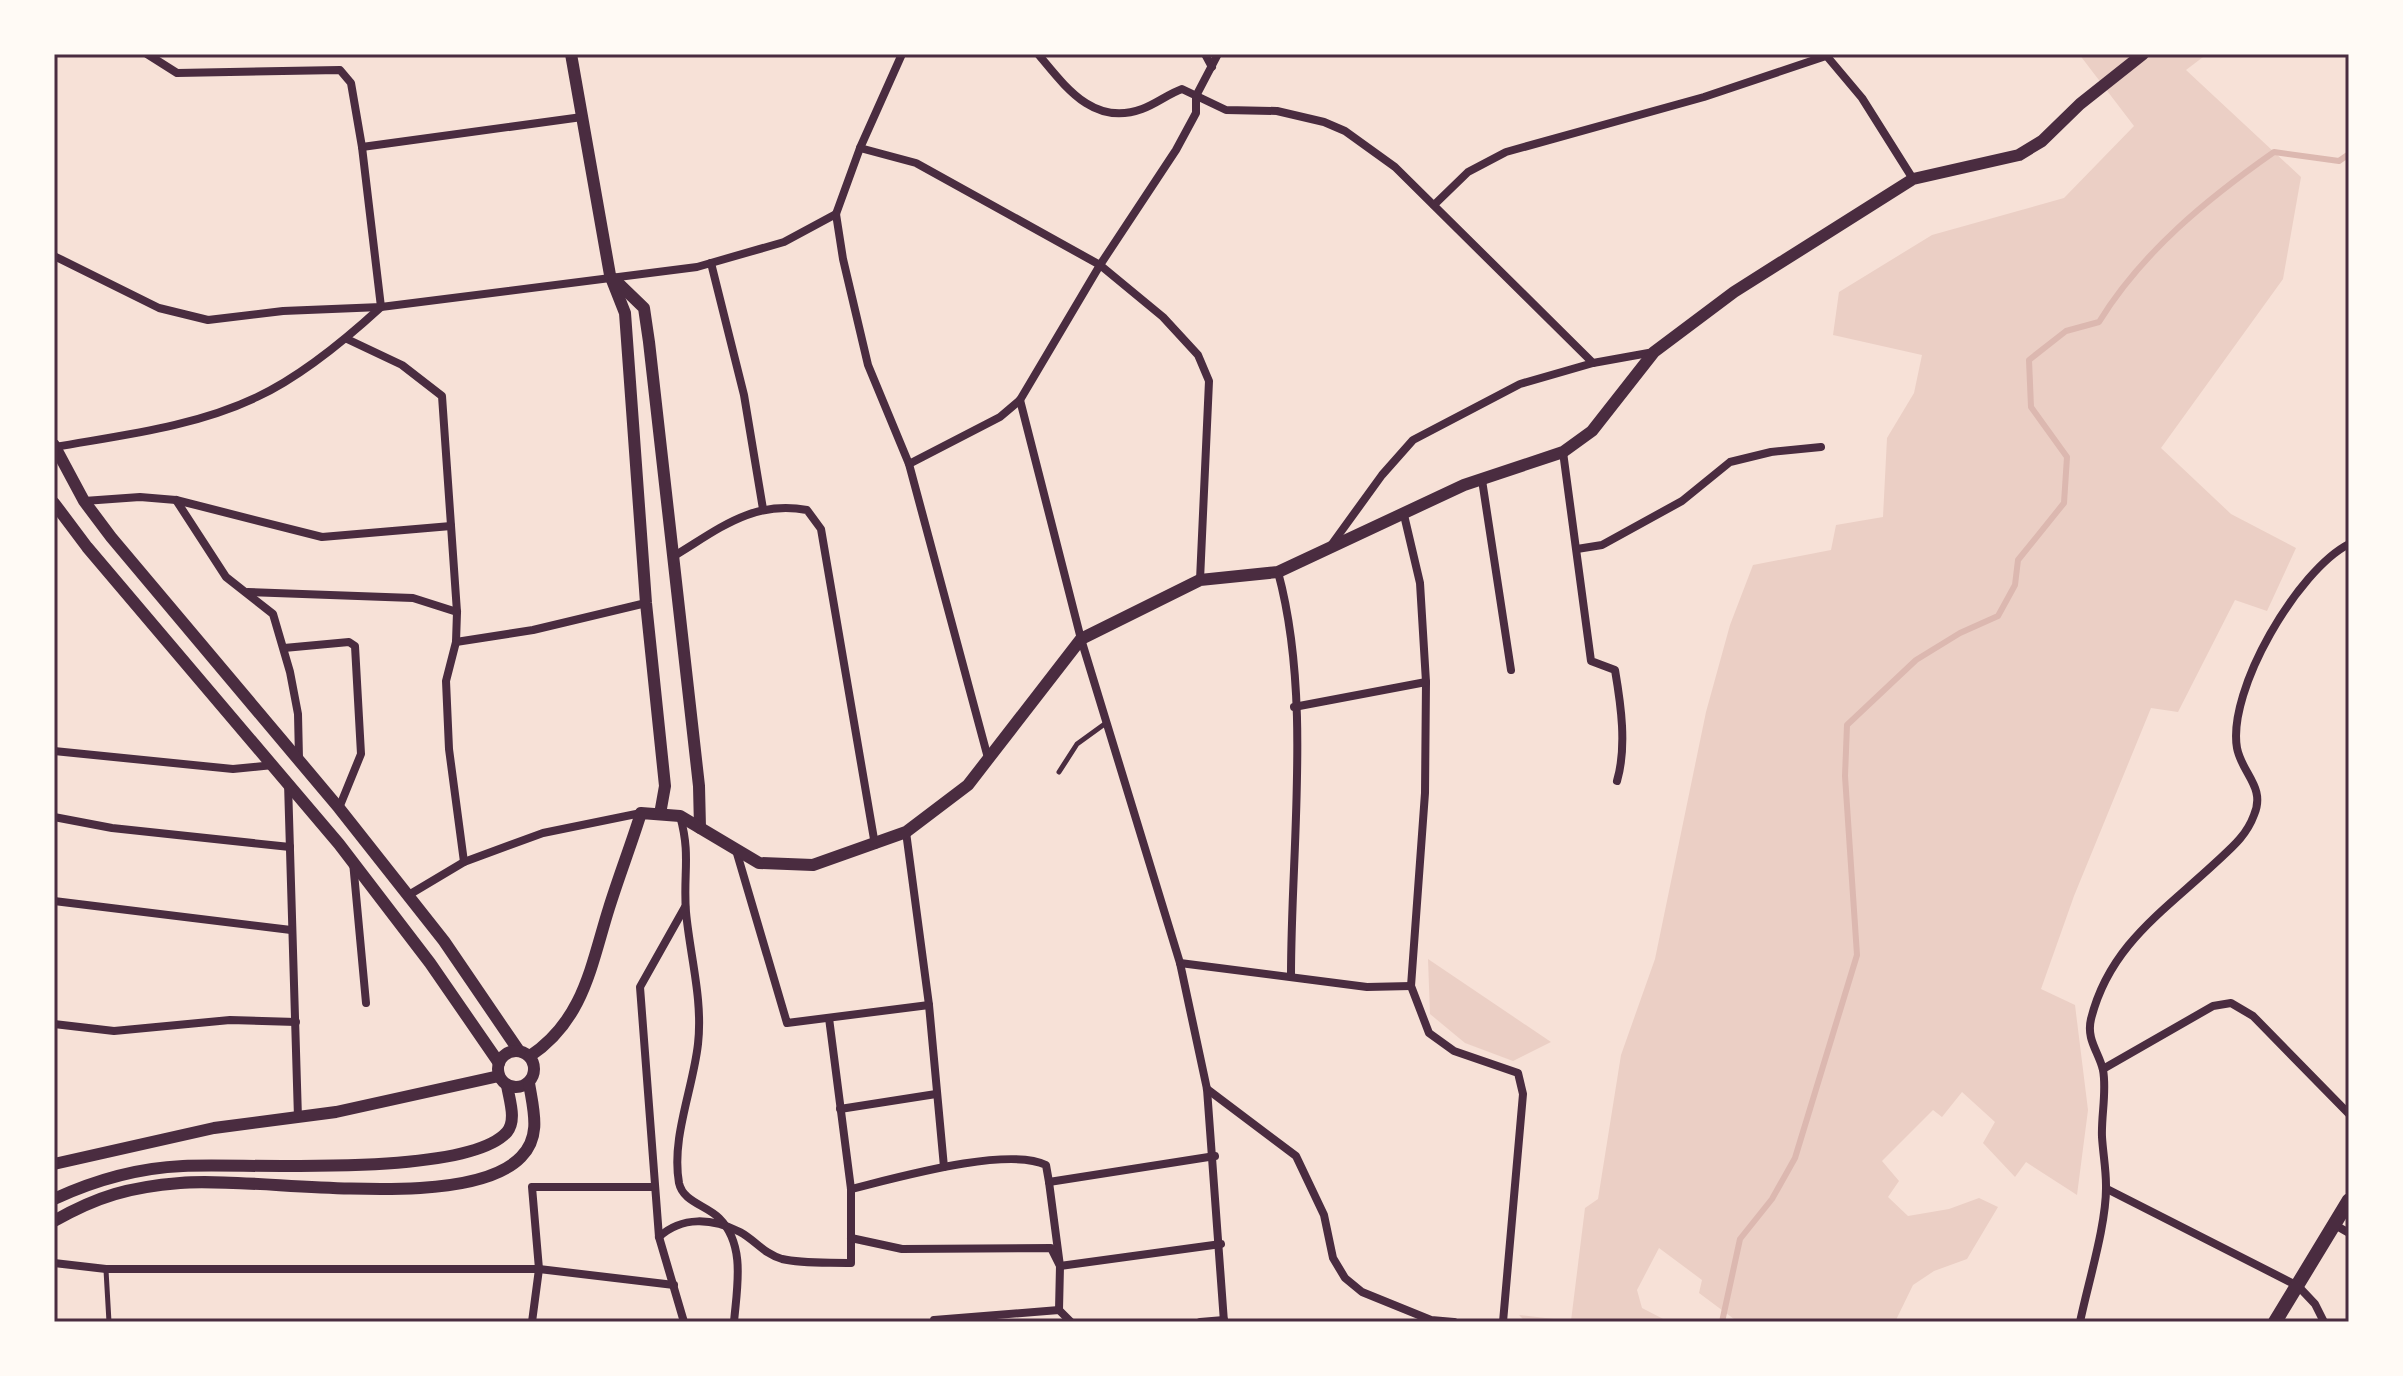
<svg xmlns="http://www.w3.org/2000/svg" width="2403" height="1376" font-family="'Roboto Serif',serif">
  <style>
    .green { fill: #ebcfc5 }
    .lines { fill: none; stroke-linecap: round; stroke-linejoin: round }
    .stream { stroke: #dcb8b0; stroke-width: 6 }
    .service { stroke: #4a2c40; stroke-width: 5 }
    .minor { stroke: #4a2c40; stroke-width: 8 }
    .tertiary { stroke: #4a2c40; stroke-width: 12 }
    .secondary { stroke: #4a2c40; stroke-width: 14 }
    .neatline { fill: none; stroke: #4a2c40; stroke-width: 3 }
  </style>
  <rect width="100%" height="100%" fill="#f7e1d7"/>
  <g class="green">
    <path d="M2079 54H2207L2186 70 2301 177 2283 279 2161 448 2231 514 2296 548 2267 611 2235 600 2178 712 2151 708 2074 896 2041 989 2075 1005 2088 1110 2077 1195 2026 1162 2015 1177 1983 1143 1995 1122 1962 1092 1942 1117 1933 1110 1882 1161 1899 1181 1888 1197 1908 1216 1949 1209 1979 1198 1998 1207 1967 1259 1934 1271 1913 1285 1895 1322H1738L1699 1293 1702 1280 1659 1248 1637 1290 1642 1308 1669 1322H1526L1519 1315 1571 1321 1585 1208 1598 1199 1621 1055 1655 959 1706 712 1730 625 1753 565 1831 550 1836 525 1883 517 1887 438 1914 393 1922 355 1833 335 1839 292 1932 235 2064 198 2134 126Z"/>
    <path d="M1428 959 1551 1042 1513 1061 1465 1043 1430 1014Z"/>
  </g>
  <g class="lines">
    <path class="stream" d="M1722 1322 1740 1239 1772 1199 1795 1158 1857 955 1845 776 1847 725 1916 660 1960 633 1998 616 2015 585 2018 560 2064 503 2067 457 2031 407 2029 360 2066 331 2099 322C2142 252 2207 199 2274 152L2339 161 2349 154"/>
    <g class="service">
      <path d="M1059 772 1077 744 1106 723"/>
      <path d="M106 1270 109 1322"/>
    </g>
    <g class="minor">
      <path d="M902 54 860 148 836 214 843 259 868 365 909 464 988 758"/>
      <path d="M1038 54C1065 86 1093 127 1142 109 1156 104 1168 94 1182 89L1226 110 1277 111 1324 122 1345 131 1395 167 1593 363 1654 352"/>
      <path d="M1205 54 1212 67"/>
      <path d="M1825 54 1862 98 1913 179"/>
      <path d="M362 147 582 117"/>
      <path d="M860 148 916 163 1100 265 1163 317 1198 355 1209 381 1200 580"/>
      <path d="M1434 205 1468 172 1506 152 1704 97 1826 56"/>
      <path d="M54 256 159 308 208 320 283 311 381 307 697 267 784 242 836 214"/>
      <path d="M711 263 744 395 763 509"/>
      <path d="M347 339 402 365 442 396 457 612 456 642 446 681 449 749 464 862"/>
      <path d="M1020 400 1081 639 1180 963 1207 1089 1224 1322"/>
      <path d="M55 447C122 435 194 427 257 397 302 376 345 340 381 307L362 147 351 83 340 70 177 73 147 54"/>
      <path d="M1563 452 1591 661 1615 670C1621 705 1627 747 1617 781"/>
      <path d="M909 464 1000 417 1020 400 1100 265 1176 150 1196 113V96L1218 54"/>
      <path d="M1482 480 1511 670"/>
      <path d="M176 500 226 577 273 614 290 672 298 714 299 759"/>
      <path d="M84 501 140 497 176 500 322 537 451 526"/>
      <path d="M1404 515 1420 583 1426 682 1425 793 1411 986 1429 1033 1454 1051 1518 1073 1523 1094 1503 1322"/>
      <path d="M1332 544 1382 475 1413 440 1520 384 1593 363"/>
      <path d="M1577 549 1602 545 1682 501 1730 462 1771 452 1821 447"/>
      <path d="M674 556C719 529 752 500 807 510L821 529 875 845"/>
      <path d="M1278 572C1312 697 1291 846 1291 975"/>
      <path d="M248 592 413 598 457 612"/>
      <path d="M456 642 533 630 646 603"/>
      <path d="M284 648 349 642 355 646 361 754 339 808"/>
      <path d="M1294 707 1426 682"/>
      <path d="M54 751 233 769 273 765"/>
      <path d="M288 783 298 1118"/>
      <path d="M680 816C691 855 683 874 686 912 690 956 703 999 698 1044 693 1089 671 1138 679 1183 683 1202 706 1205 719 1218 746 1245 737 1287 734 1322"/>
      <path d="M54 817 112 828 290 847"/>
      <path d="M906 832 929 1005 944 1167"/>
      <path d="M736 850 787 1023 929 1005"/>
      <path d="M353 862 366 1003"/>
      <path d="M407 896 464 862 543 833 641 813"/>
      <path d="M54 901 291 930"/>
      <path d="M1180 963 1367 987 1411 986"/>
      <path d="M54 1024 114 1031 230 1020 296 1022"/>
      <path d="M2103 1069 2213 1006 2231 1003 2253 1016 2349 1114"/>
      <path d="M1207 1089 1296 1156 1324 1215 1333 1258 1345 1278 1362 1292 1431 1320 1454 1322"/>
      <path d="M840 1109 936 1094"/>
      <path d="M1049 1182 1060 1266 1059 1310"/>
      <path d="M851 1189C896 1178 1007 1146 1046 1165L1049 1182 1215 1156"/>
      <path d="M2107 1189 2298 1286 2315 1304 2324 1322"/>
      <path d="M2335 1225 2349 1233"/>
      <path d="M659 1237C682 1216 712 1218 740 1232 755 1240 764 1254 782 1259 803 1264 829 1262 851 1263V1189L829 1018"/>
      <path d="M851 1238 902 1249 1051 1248 1060 1266 1221 1244"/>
      <path d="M54 1263 106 1269H539L674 1285"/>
      <path d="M934 1320 1059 1310 1071 1322"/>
      <path d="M532 1322 539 1269 532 1187H654"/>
      <path d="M684 1322 659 1237 640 987 685 907"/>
      <path d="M1200 1322 1224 1320"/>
      <path d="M2080 1322C2088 1283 2107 1223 2106 1185 2106 1169 2103 1153 2102 1137 2101 1116 2107 1091 2103 1070 2099 1052 2086 1040 2091 1019 2109 947 2161 913 2213 865 2230 849 2246 837 2254 815 2266 787 2242 774 2237 748 2227 690 2298 570 2349 544"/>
    </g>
    <g class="tertiary">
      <path d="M571 54 610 275 625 313 646 603 665 786 660 814"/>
      <path d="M614 279 644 308 649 342 699 786 700 828"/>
      <path d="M54 445 84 501 111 537 339 808 444 941 519 1051"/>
      <path d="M54 503 87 547 339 844 430 963 499 1063"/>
      <circle cx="516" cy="1069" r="18"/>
      <path d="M530 1056C584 1020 591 965 609 908 619 876 631 845 641 813L680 816 759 863 813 865 906 832 968 785 1081 639 1200 580 1278 572 1464 485 1563 452 1592 431 1654 352 1734 292 1913 179 2019 155 2042 141 2080 104 2143 54"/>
      <path d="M54 1164 214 1128 336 1112 499 1076"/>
      <path d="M54 1199C95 1180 137 1168 183 1166 247 1163 467 1178 507 1132 517 1120 509 1099 507 1085"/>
      <path d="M54 1221C98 1196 130 1187 180 1183 259 1176 466 1214 521 1157 542 1136 533 1109 529 1083"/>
    </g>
    <path class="secondary" d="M2275 1322 2349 1200"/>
  </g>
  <rect width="2403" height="1376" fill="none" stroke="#fffaf5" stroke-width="112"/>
  <rect x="56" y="56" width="2291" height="1264" class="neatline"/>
</svg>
